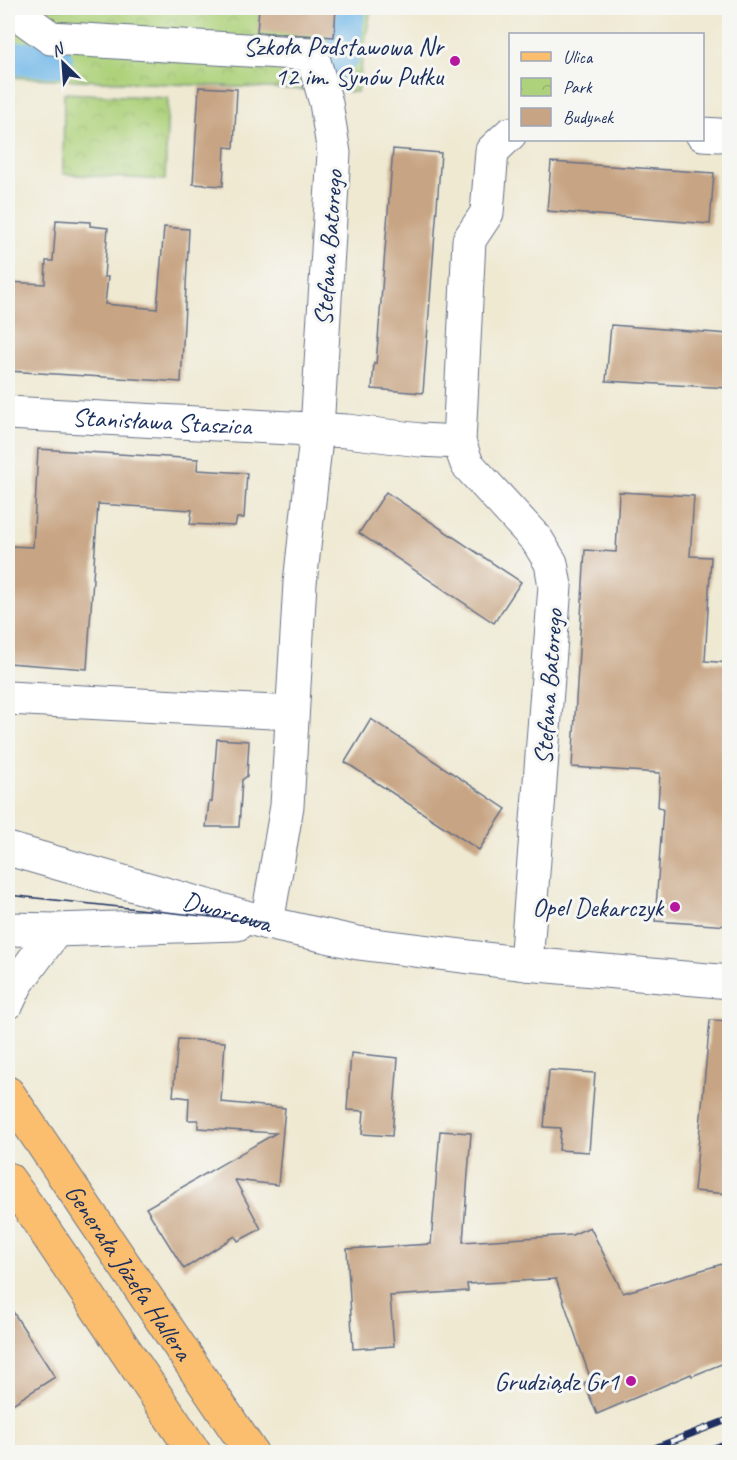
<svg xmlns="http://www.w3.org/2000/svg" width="737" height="1460" font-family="Caveat,sans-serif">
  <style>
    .park { fill: url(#park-crowns); stroke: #64806d; stroke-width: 1.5 }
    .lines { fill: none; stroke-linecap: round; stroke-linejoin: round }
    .canal { stroke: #71b8e9; stroke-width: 34 }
    .building { fill: #c7a483 }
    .minor-casing { stroke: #657087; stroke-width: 35 }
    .major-casing { stroke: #657087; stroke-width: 35 }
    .minor { stroke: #fff; stroke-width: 33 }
    .major { stroke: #fabe6e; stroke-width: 33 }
    .tram { stroke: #1b2f5e; stroke-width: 1.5 }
    .rail-casing { stroke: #1b2f5e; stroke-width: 7 }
    .rail { stroke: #f6f6f2; stroke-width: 4.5; stroke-dasharray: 14; stroke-linecap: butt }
    .poi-dot { fill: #b5179e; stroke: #f6f6f2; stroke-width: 2 }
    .labels { text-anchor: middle; stroke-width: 6; stroke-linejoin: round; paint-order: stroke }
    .poi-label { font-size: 26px; fill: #1b2f5e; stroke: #f6f6f2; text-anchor: end }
    .street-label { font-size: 26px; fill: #1b2f5e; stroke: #f6f6f2 }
  </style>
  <defs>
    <pattern id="park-crowns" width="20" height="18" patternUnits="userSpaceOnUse" patternTransform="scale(1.5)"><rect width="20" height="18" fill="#aed27c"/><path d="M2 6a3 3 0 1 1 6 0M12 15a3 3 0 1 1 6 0" fill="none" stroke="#95b56e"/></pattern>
  </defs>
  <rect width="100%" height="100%" fill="#f6f6f2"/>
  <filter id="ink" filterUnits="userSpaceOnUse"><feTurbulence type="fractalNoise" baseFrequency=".0167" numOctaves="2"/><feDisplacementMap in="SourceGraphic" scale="12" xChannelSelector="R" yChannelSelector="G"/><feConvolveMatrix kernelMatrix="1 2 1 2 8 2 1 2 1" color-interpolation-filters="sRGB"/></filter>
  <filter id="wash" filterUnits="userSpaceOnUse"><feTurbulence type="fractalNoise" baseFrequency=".008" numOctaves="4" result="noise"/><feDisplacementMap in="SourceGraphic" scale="24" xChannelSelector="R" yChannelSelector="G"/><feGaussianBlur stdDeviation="1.35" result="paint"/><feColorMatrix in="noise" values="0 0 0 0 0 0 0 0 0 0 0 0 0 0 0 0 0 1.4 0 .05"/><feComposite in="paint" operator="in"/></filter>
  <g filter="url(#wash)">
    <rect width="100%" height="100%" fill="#efe9d2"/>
    <g class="park">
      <path d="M8 8H371L357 92 8 77Z"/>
      <path d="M64 93 168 98 165 180 63 174Z"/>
    </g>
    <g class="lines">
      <g class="canal">
        <path d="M8 58 56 60"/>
        <path d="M332 66 342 56 349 8"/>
      </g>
    </g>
    <g id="blocks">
      <g class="building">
        <path d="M259 8H336L334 37 257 32Z"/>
        <path d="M199 87 237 89 234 148 225 147 223 186 193 184Z"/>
        <path d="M393 149 441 153 423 393 372 389 374 363 376 364Z"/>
        <path d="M551 162 714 173 710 224 547 211Z"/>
        <path d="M56 220 90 222V226L108 228 104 277H108L105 304 157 309 164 227 189 229 181 382 8 371V282L45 284 46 261H53Z"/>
        <path d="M611 325 729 334V388L606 381Z"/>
        <path d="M38 449 198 459 197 470 247 473 244 518H237L235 526 190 524 192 510 98 504 87 669 8 663V546L33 547Z"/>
        <path d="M386 492 521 582 494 623 359 533Z"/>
        <path d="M619 492 694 496 690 556 711 557 705 661 729 663V926L655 921 663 808 658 807 660 773 572 767 585 550 616 552Z"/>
        <path d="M371 719 506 809 479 850 345 762Z"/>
        <path d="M217 739 249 741 247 776 242 780 239 827H206L209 802H212Z"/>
        <path d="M710 1020 729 1021V1194L694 1191Z"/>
        <path d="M178 1039 225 1042 221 1102 285 1108 278 1185 235 1180 261 1229 238 1241 235 1236 184 1269 146 1208 276 1133 198 1128V1120H188L189 1098 173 1096Z"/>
        <path d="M351 1053 398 1058 392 1136 362 1134 364 1111 347 1110Z"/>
        <path d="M549 1070 595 1073 589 1152 559 1150 561 1128 544 1127Z"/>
        <path d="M440 1131 471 1133 463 1242 572 1235 590 1227 623 1293 729 1262V1361L692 1376 691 1374 597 1414 584 1383 591 1380 556 1279 467 1284 468 1291 390 1296 394 1346 353 1349 347 1249 431 1244Z"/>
        <path d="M8 1304 55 1377 8 1407Z"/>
      </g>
    </g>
  </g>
  <g filter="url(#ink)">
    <use href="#blocks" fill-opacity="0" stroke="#657087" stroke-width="1.5"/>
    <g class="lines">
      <defs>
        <g id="minor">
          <path d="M22 8 26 20 51 38 312 54 326 103 334 153 317 429 300 583 287 806 267 923"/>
          <path d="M510 134 492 151 487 213 469 240 459 442 467 464 537 540 551 563 555 586 526 964"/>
          <path d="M702 134 719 135"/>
          <path id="s1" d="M8 413 347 431 420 440 459 442"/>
          <path d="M8 698 292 713"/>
          <path id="s2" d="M8 849 267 923 358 943 526 964 730 982"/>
          <path d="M8 929 56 930 237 924"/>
          <path d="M8 1002 17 983 56 930"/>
        </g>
        <g id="major">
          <path id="s3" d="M8 1093 251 1452"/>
          <path d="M8 1179 34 1215 194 1452"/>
        </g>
      </defs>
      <use href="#minor" class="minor-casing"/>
      <use href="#major" class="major-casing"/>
      <use href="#minor" class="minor"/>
      <use href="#major" class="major"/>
      <path class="tram" d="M8 895 267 923"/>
      <defs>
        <g id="rail">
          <path d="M644 1452 730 1419"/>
          <path d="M703 1452 730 1442"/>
        </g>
      </defs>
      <use href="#rail" class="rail-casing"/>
      <use href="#rail" class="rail"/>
    </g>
  </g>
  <g class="poi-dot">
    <circle cx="455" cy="61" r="6"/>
    <circle cx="675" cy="907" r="6"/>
    <circle cx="631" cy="1381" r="6"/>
  </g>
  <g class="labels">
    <g class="poi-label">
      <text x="443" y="55">Szkoła Podstawowa Nr<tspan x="443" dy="30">12 im. Synów Pułku</tspan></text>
      <text x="663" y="916">Opel Dekarczyk</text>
      <text x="619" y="1390">Grudziądz Gr1</text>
    </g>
    <g class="street-label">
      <text transform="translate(328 248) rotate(-86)" y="9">Stefana Batorego</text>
      <text dy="9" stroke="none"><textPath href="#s1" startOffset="154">Stanisława Staszica</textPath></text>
      <text transform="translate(548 687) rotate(-86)" y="9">Stefana Batorego</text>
      <text dy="9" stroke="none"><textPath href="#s2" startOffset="228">Dworcowa</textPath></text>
      <text dy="9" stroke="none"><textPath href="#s3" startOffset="216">Generała Józefa Hallera</textPath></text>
    </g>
  </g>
  <rect width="737" height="1460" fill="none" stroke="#f6f6f2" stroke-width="30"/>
  <rect x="509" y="33" width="195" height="108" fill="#f6f6f2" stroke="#9ea6b7" stroke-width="1.5"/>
  <rect x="521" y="52" width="30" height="9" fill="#fabe6e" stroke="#9ea6b7" stroke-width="1.5"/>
  <text x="563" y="63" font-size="18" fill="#1b2f5e">Ulica</text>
  <rect x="521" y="78" width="30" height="18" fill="url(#park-crowns)" stroke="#9ea6b7" stroke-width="1.5"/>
  <text x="563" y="93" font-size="18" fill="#1b2f5e">Park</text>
  <rect x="521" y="108" width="30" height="18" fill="#c7a483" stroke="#9ea6b7" stroke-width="1.5"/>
  <text x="563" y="123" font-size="18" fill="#1b2f5e">Budynek</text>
  <g transform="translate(63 63) rotate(335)" stroke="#f6f6f2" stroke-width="4.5" paint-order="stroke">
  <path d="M0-4.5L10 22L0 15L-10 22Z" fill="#1b2f5e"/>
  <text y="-9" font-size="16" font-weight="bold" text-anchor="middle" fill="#1b2f5e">N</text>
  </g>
</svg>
